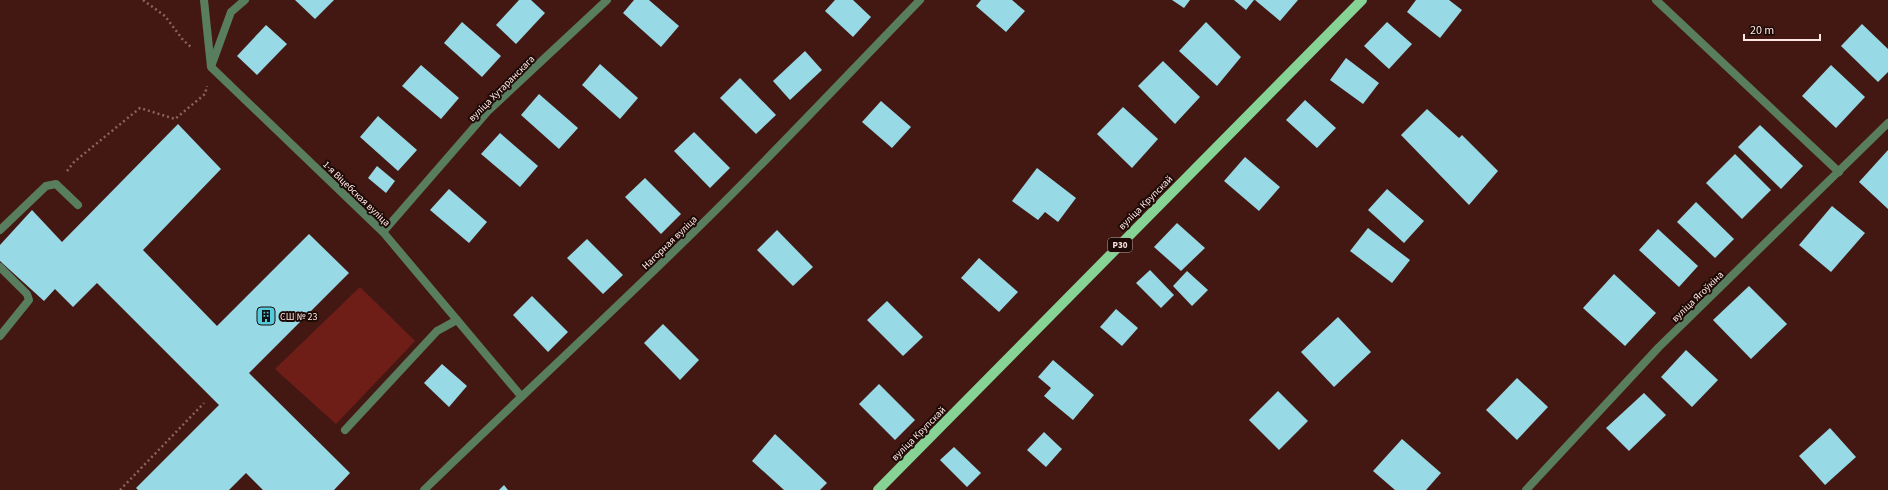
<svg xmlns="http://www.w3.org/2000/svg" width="1888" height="490" font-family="'Source Sans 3',sans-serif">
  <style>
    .green { fill: #6f1e17 }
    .building { fill: #97d9e5 }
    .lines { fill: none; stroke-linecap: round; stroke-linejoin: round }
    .path { stroke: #896560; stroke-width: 2.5; stroke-dasharray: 2 3; stroke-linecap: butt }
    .lane { stroke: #597d5f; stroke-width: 8 }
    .street { stroke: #597d5f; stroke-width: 8 }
    .primary { stroke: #86d395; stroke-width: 10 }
    .labels { text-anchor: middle; stroke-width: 4; stroke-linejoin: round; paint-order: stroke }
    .shield { fill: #1d0a07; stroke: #bba4a0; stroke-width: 1 }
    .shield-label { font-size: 9px; font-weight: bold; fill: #ffe6e2 }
    .street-label { font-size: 10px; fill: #ffe6e2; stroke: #1d0a07 }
    .poi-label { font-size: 10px; fill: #ffe6e2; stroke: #1d0a07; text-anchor: start }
  </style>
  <rect width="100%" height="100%" fill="#431813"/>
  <path class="green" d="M360 287 415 341 336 424 275 369Z"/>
  <g class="building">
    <path d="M295 0H334L315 19Z"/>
    <path d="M519 0H531L545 13 516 44 496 25Z"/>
    <path d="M634 0H649L679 26 661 47 623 13Z"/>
    <path d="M835 0H853L871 17 853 37 825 11Z"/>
    <path d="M981 0H1012L1025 11 1006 32 976 6Z"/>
    <path d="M1172 0H1190L1184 8Z"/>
    <path d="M1234 0H1254L1246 10Z"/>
    <path d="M1255 0H1298L1280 21Z"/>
    <path d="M1416 0H1449L1462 10 1440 38 1407 12Z"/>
    <path d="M462 22 501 56 482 77 444 43Z"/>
    <path d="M1206 22 1241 57 1217 86 1179 51Z"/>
    <path d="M1387 22 1412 44 1389 69 1364 46Z"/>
    <path d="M1862 24 1888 49V72L1878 82 1841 46Z"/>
    <path d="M266 25 287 44 257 75 237 56Z"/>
    <path d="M805 51 822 70 790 100 773 81Z"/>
    <path d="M1346 58 1379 83 1363 104 1330 80Z"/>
    <path d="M1163 61 1200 97 1175 124 1138 86Z"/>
    <path d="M600 64 638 98 620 119 582 85Z"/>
    <path d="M421 65 459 98 441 119 402 86Z"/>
    <path d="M1831 65 1865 97 1836 128 1802 96Z"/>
    <path d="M740 78 776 115 756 134 720 98Z"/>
    <path d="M539 94 578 128 559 149 521 115Z"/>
    <path d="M1305 100 1336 128 1317 148 1286 120Z"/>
    <path d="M881 101 911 127 892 148 862 122Z"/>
    <path d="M1123 107 1158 139 1132 168 1097 134Z"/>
    <path d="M1427 109 1459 138 1462 135 1498 171 1469 205 1401 135Z"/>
    <path d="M378 116 417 150 398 171 360 137Z"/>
    <path d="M178 124 221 169 143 250 217 326 309 234 349 273 249 373 350 473 334 490H263L246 473 229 490H138L136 488 219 405 97 283 73 307 55 289 44 301 0 261V245L32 210 62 242Z"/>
    <path d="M1760 125 1803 166 1781 189 1738 147Z"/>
    <path d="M694 132 730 168 710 188 674 151Z"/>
    <path d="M500 133 538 166 520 187 481 154Z"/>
    <path d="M1888 150V209L1859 182Z"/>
    <path d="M1735 154 1771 190 1742 219 1706 183Z"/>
    <path d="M1245 157 1280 187 1259 211 1224 181Z"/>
    <path d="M377 166 395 181 386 193 368 178Z"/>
    <path d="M1037 168 1076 198 1058 222 1045 212 1038 220 1012 201Z"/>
    <path d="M645 178 681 214 661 234 625 197Z"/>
    <path d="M449 189 487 222 469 243 430 210Z"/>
    <path d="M1387 189 1424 221 1404 243 1368 210Z"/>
    <path d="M1696 202 1734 239 1715 258 1677 222Z"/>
    <path d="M1832 206 1865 233 1831 272 1799 245Z"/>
    <path d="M1177 223 1205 248 1181 271 1154 247Z"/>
    <path d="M1368 228 1410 260 1392 283 1350 251Z"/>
    <path d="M1658 229 1698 266 1679 287 1639 250Z"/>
    <path d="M777 230 813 267 793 286 757 250Z"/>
    <path d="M587 239 623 275 603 294 567 258Z"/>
    <path d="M979 258 1018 292 999 312 961 278Z"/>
    <path d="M1150 270 1174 295 1161 308 1136 283Z"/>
    <path d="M1187 271 1208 290 1192 306 1173 286Z"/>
    <path d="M1614 274 1656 313 1625 346 1583 308Z"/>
    <path d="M1749 286 1787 324 1751 359 1713 320Z"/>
    <path d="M532 296 568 332 548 352 513 315Z"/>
    <path d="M887 301 923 337 903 356 867 320Z"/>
    <path d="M1116 309 1138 328 1122 346 1100 327Z"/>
    <path d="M1338 317 1371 352 1334 387 1301 352Z"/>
    <path d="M663 324 699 360 680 380 644 343Z"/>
    <path d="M1686 350 1718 380 1692 407 1661 377Z"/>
    <path d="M1053 360 1094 395 1073 420 1044 396 1051 388 1038 377Z"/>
    <path d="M442 364 467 386 449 407 424 383Z"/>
    <path d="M1517 378 1548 407 1517 440 1486 410Z"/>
    <path d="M879 384 915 420 895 440 859 404Z"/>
    <path d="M1278 391 1308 421 1279 450 1249 420Z"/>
    <path d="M1644 393 1666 415 1629 451 1606 428Z"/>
    <path d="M1830 428 1856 457 1825 485 1799 456Z"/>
    <path d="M1044 432 1062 449 1046 467 1027 450Z"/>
    <path d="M775 434 827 483 820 490H784L752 461Z"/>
    <path d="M1402 439 1441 473 1426 490H1395L1373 471Z"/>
    <path d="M954 447 981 473 967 487 940 460Z"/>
    <path d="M504 485 508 490H499Z"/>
  </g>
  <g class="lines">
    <g class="path">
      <path d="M143 0 165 16 183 40 192 48"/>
      <path d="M67 171 74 162 140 108 175 119 205 94 207 86"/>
      <path d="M120 490 204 403"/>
    </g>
    <g class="lane">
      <path d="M0 230 46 186 56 184 78 205"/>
      <path d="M0 267 27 294 29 300 0 336"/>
      <path d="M345 430 437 331 457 320"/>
    </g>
    <g class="street">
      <path d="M204 0 211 67 383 232 521 396"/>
      <path d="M1656 0 1839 172"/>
      <path d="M212 64 231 12 245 0"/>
      <path d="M383 232 489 110 607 0"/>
      <path d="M424 490C520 397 618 307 712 214 783 144 851 71 920 0"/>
      <path d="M1526 490 1659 347 1888 123"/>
    </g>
    <path class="primary" d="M878 490 1362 0"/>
  </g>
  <defs>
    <symbol id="building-square" viewBox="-11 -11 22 22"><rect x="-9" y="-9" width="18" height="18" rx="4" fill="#54cadd" stroke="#1d0a07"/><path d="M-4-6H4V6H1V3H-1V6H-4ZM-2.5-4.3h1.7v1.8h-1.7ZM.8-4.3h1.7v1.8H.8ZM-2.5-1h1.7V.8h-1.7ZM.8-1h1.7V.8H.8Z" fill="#111"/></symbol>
  </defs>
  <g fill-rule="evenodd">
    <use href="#building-square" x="255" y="305" width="22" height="22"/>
  </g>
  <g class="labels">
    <rect class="shield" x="1108" y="238" width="24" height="14" rx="3"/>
    <g class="shield-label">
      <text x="1120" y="248">Р30</text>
    </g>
    <g class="street-label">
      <text transform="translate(501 88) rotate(-45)" y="4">вуліца Хутаранскага</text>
      <text transform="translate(357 193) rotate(44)" y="4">1-я Віцебская вуліца</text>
      <text transform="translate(1145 202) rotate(-45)" y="4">вуліца Крупскай</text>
      <text transform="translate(669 242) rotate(-44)" y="4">Нагорная вуліца</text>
      <text transform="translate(1697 296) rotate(-44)" y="4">вуліца Ягоўкіна</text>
      <text transform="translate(918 433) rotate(-45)" y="4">вуліца Крупскай</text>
    </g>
    <g class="poi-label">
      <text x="280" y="320">СШ № 23</text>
    </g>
  </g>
  <path d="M1744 34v6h76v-6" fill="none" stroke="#ffe6e2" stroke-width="2"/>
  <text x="1750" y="34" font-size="12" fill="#ffe6e2" stroke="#1d0a07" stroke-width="3" paint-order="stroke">20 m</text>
</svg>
